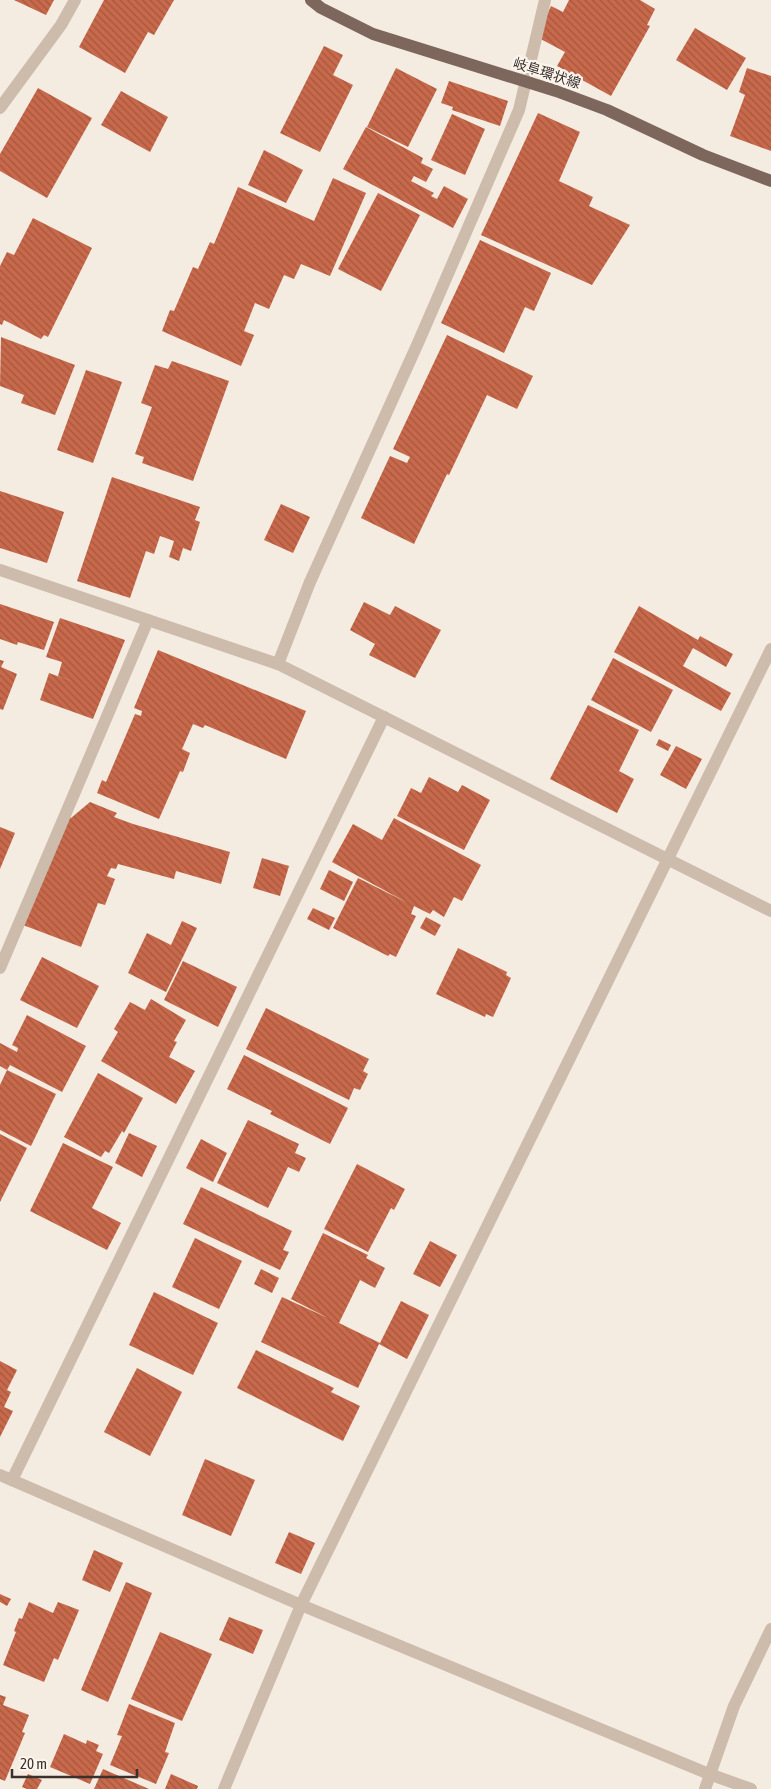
<svg xmlns="http://www.w3.org/2000/svg" width="771" height="1789" font-family="'Asap Condensed','Noto Sans JP',sans-serif">
  <style>
    .building { fill: url(#building-back-hatch) }
    .lines { fill: none; stroke-linecap: round; stroke-linejoin: round }
    .minor { stroke: #cdbbac; stroke-width: 12 }
    .major { stroke: #7d675c; stroke-width: 12 }
    .labels { text-anchor: middle; stroke-width: 4.5; stroke-linejoin: round; paint-order: stroke }
    .street-label { font-size: 14px; fill: #3b302b; stroke: #fbf5ee }
  </style>
  <defs>
    <pattern id="building-back-hatch" width="6" height="6" patternUnits="userSpaceOnUse" patternTransform="scale(1.25)"><rect width="6" height="6" fill="#c8694b"/><path d="M-1 5l2 2M0 0l6 6M5-1l2 2" fill="none" stroke="#a4573f"/></pattern>
  </defs>
  <rect width="100%" height="100%" fill="#f4ebe1"/>
  <g class="building">
    <path d="M14 0H54L46 15Z"/>
    <path d="M104 0H174L154 35 148 32 125 73 79 47Z"/>
    <path d="M569 0H640L655 9 647 25 650 26 611 96 557 66 565 52 537 37 551 6 563 12Z"/>
    <path d="M695 28 746 58 727 90 676 60Z"/>
    <path d="M324 46 343 55 333 75 353 85 320 152 280 133Z"/>
    <path d="M396 68 437 89 408 147 367 127Z"/>
    <path d="M747 68 771 76V151L730 136 745 95 739 92Z"/>
    <path d="M449 81 508 101 500 126 452 110 453 107 441 103Z"/>
    <path d="M38 88 92 118 47 198 0 171V154Z"/>
    <path d="M121 91 168 117 150 152 101 125Z"/>
    <path d="M538 113 580 132 559 181 593 197 589 206 630 225 592 285 481 235Z"/>
    <path d="M452 114 485 129 465 175 431 160Z"/>
    <path d="M366 127 423 158 421 163 433 169 426 182 414 176 411 181 434 193 431 196 437 199 444 186 468 199 453 228 343 169Z"/>
    <path d="M264 150 303 170 286 203 248 185Z"/>
    <path d="M333 178 366 193 330 276 301 264 294 279 284 275 269 309 255 303 244 331 254 335 241 366 162 331 170 310 174 311 193 267 198 269 210 242 214 244 238 187 314 221Z"/>
    <path d="M378 193 420 215 381 291 338 269Z"/>
    <path d="M33 218 92 248 48 337 44 335 41 339 4 320 2 325 0 324V266L7 252 14 255Z"/>
    <path d="M480 240 551 273 534 311 525 307 504 353 441 323Z"/>
    <path d="M447 335 533 376 517 409 487 395 449 475 447 474 414 544 361 518 390 456 407 463 410 457 393 449Z"/>
    <path d="M1 337 75 365 55 415 21 403 24 395 0 386Z"/>
    <path d="M172 361 229 381 193 481 142 463 144 457 135 454 152 407 141 403 155 365 168 369Z"/>
    <path d="M86 370 122 382 93 463 57 450Z"/>
    <path d="M112 477 200 507 195 520 200 522 191 551 183 548 179 561 169 557 174 541 160 536 154 554 146 551 130 598 77 581Z"/>
    <path d="M0 491 64 512 47 563 0 548Z"/>
    <path d="M281 504 310 517 293 553 264 540Z"/>
    <path d="M364 602 390 615 395 606 441 630 415 678 369 655 375 644 350 630Z"/>
    <path d="M0 604 54 622 44 650 18 642 17 645 0 639Z"/>
    <path d="M639 606 698 640 700 636 733 654 726 667 693 648 683 666 731 693 721 711 614 652Z"/>
    <path d="M60 618 125 640 93 719 40 700 49 673 74 682 58 676 62 662 46 657Z"/>
    <path d="M158 650 306 711 286 759 205 725 203 728 193 724 182 749 190 753 183 772 180 771 159 819 97 793 102 780 106 782 135 714 141 716 142 711 134 708Z"/>
    <path d="M613 658 673 690 651 732 591 700Z"/>
    <path d="M0 660 4 661 1 667 17 674 3 710 0 709Z"/>
    <path d="M588 705 639 730 619 771 634 779 617 813 550 779Z"/>
    <path d="M659 739 671 745 668 751 656 745Z"/>
    <path d="M676 746 702 759 686 789 660 775Z"/>
    <path d="M429 777 458 792 462 785 490 800 464 850 397 816 411 788 421 793Z"/>
    <path d="M90 802 117 813 114 817 133 824 230 852 221 884 176 871 174 879 118 864 116 869 111 868 107 876 115 879 105 905 98 903 81 947 23 925 67 817 71 818Z"/>
    <path d="M394 818 481 865 462 901 454 897 444 917 433 910 430 914 414 906 411 914 416 916 396 957 390 954 388 956 333 928 358 878 408 903 332 862 353 824 382 840Z"/>
    <path d="M0 827 15 833 0 869Z"/>
    <path d="M262 858 289 866 280 896 253 888Z"/>
    <path d="M329 870 353 882 344 901 320 889Z"/>
    <path d="M313 908 335 918 329 930 307 919Z"/>
    <path d="M426 917 441 925 435 936 420 928Z"/>
    <path d="M182 921 197 928 166 992 128 973 147 933 171 945Z"/>
    <path d="M458 948 507 972 506 975 511 978 493 1017 486 1014 485 1017 436 994Z"/>
    <path d="M42 957 99 986 77 1028 20 1000Z"/>
    <path d="M183 961 237 987 218 1027 164 1000Z"/>
    <path d="M151 999 186 1020 174 1041 177 1042 169 1057 195 1071 176 1104 101 1061 118 1032 114 1029 130 1002 145 1010Z"/>
    <path d="M266 1008 369 1059 363 1071 368 1074 360 1090 354 1088 349 1100 246 1049Z"/>
    <path d="M27 1015 86 1046 62 1092 10 1065 7 1070 0 1066V1043L17 1052 18 1048 12 1045Z"/>
    <path d="M244 1055 348 1108 330 1144 270 1114 272 1111 227 1089Z"/>
    <path d="M7 1070 56 1094 31 1146 0 1130V1085Z"/>
    <path d="M98 1073 143 1098 124 1133 122 1131 109 1153 105 1151 101 1157 64 1137Z"/>
    <path d="M248 1120 299 1144 295 1153 306 1158 299 1172 288 1167 268 1208 217 1183Z"/>
    <path d="M129 1133 157 1146 142 1177 115 1163Z"/>
    <path d="M0 1134 27 1148 0 1202Z"/>
    <path d="M201 1139 227 1153 213 1182 186 1168Z"/>
    <path d="M63 1143 113 1167 92 1208 121 1223 107 1250 30 1211Z"/>
    <path d="M357 1164 405 1189 394 1210 391 1208 368 1252 324 1229Z"/>
    <path d="M201 1187 292 1231 283 1250 289 1252 280 1270 183 1224Z"/>
    <path d="M323 1233 368 1255 366 1258 385 1268 375 1288 360 1280 339 1323 380 1343 401 1301 429 1315 407 1359 379 1344 358 1388 261 1342 282 1297 328 1318 291 1299Z"/>
    <path d="M195 1238 242 1261 219 1309 172 1287Z"/>
    <path d="M430 1241 457 1255 440 1287 413 1274Z"/>
    <path d="M261 1269 279 1278 272 1293 254 1284Z"/>
    <path d="M154 1292 218 1323 193 1375 129 1345Z"/>
    <path d="M256 1350 334 1388 331 1392 360 1406 343 1441 237 1388Z"/>
    <path d="M0 1361 17 1370 7 1390 11 1392 4 1407 13 1411 0 1437Z"/>
    <path d="M137 1368 182 1392 150 1456 104 1432Z"/>
    <path d="M205 1459 255 1480 231 1536 182 1515Z"/>
    <path d="M289 1532 315 1543 301 1574 275 1563Z"/>
    <path d="M94 1550 123 1563 110 1592 82 1580Z"/>
    <path d="M126 1582 152 1593 108 1702 81 1690Z"/>
    <path d="M0 1594 11 1599 7 1606 0 1602Z"/>
    <path d="M29 1602 53 1613 58 1602 79 1610 58 1660 54 1658 44 1682 3 1665 16 1632 14 1631 19 1618 22 1619Z"/>
    <path d="M229 1617 263 1630 253 1654 219 1640Z"/>
    <path d="M160 1632 212 1654 182 1721 131 1699Z"/>
    <path d="M0 1695 6 1697 3 1705 29 1715 22 1732 25 1733 5 1781 0 1779Z"/>
    <path d="M129 1704 175 1723 165 1752 169 1753 156 1784 110 1765 122 1736 117 1735Z"/>
    <path d="M64 1734 86 1744 87 1740 99 1745 96 1751 103 1754 90 1784 50 1767Z"/>
    <path d="M103 1769 149 1789H94Z"/>
    <path d="M28 1774 42 1780 37 1789H27L22 1787Z"/>
    <path d="M171 1774 198 1786 197 1789H165Z"/>
  </g>
  <g class="lines">
    <g class="minor">
      <path d="M0 108 61 25 75 0"/>
      <path d="M0 570 278 664 771 911"/>
      <path d="M278 664 310 582 418 343 519 110 545 0"/>
      <path d="M0 968 148 620"/>
      <path d="M0 1475 301 1605 709 1774 751 1789"/>
      <path d="M12 1480 384 717"/>
      <path d="M224 1789 301 1605 771 649"/>
      <path d="M705 1789 734 1706 771 1629"/>
    </g>
    <path class="major" d="M311 0 321 8 373 34 556 91 607 110 703 155 771 181"/>
  </g>
  <g class="labels">
    <g class="street-label">
      <text transform="translate(547 73) rotate(18)" y="5">岐阜環状線</text>
    </g>
  </g>
  <path d="M12 1769v8h125v-8" fill="none" stroke="#3b302b" stroke-width="2.5"/>
  <text x="20" y="1769" font-size="15" fill="#3b302b" stroke="#fbf5ee" stroke-width="4" paint-order="stroke">20 m</text>
</svg>
